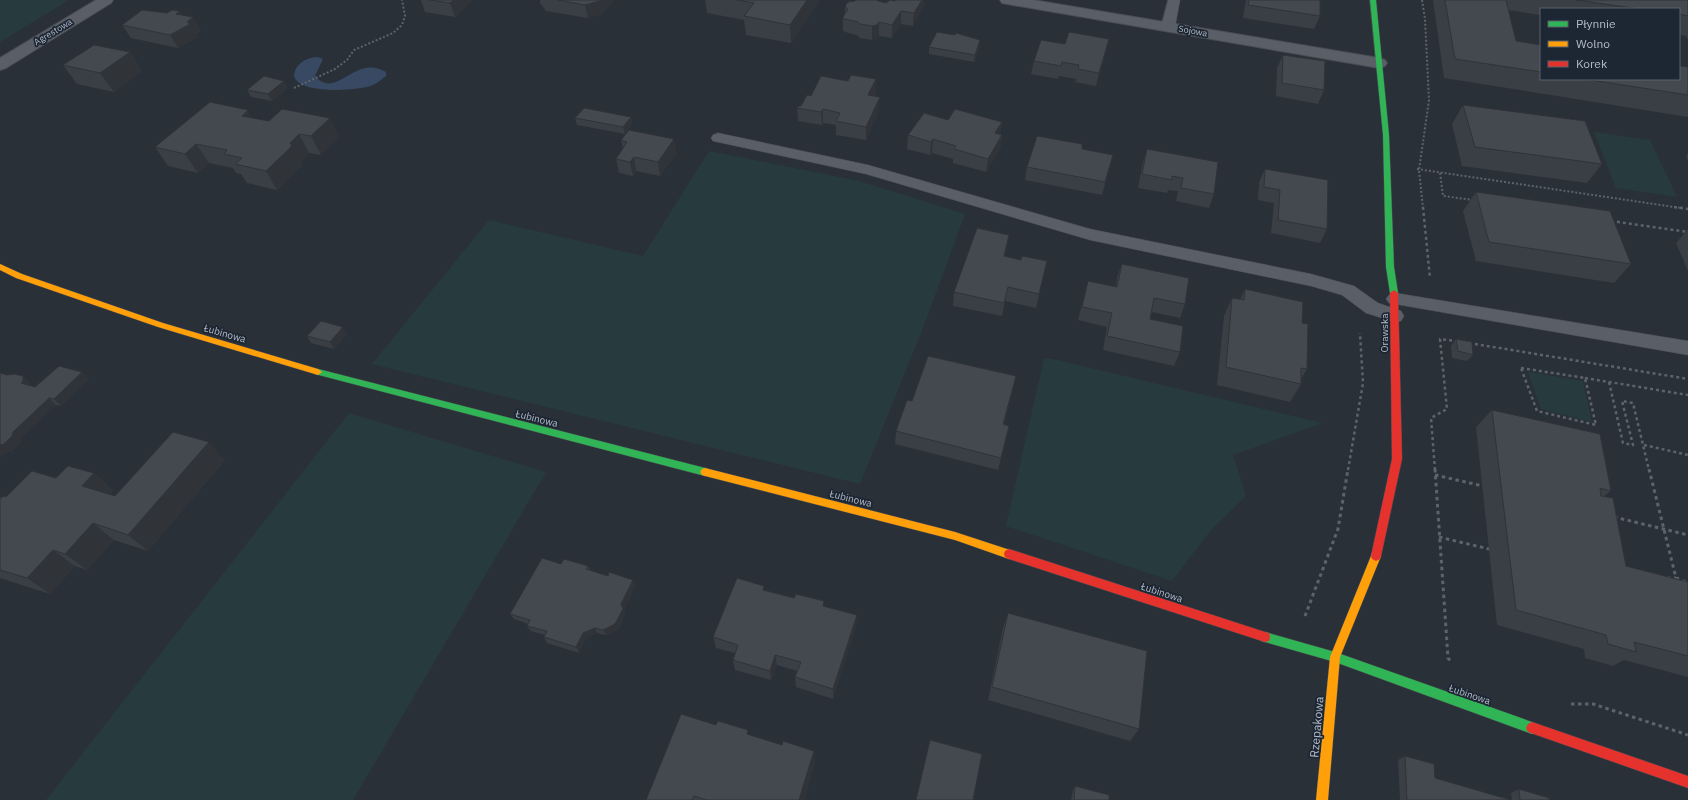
<svg xmlns="http://www.w3.org/2000/svg" width="1688" height="800" font-family="'IBM Plex Sans',sans-serif">
  <style>
    .green { fill: #273a3e }
    .water { fill: #384963 }
    .lines { fill: none; stroke-linecap: round; stroke-linejoin: round }
    .lane-casing { stroke: #484c53; stroke-width: 1 }
    .street-casing { stroke: #484c53; stroke-width: 2 }
    .fast-casing { stroke: #484c53; stroke-width: 1 }
    .slow-casing { stroke: #484c53; stroke-width: 1 }
    .jam-casing { stroke: #484c53; stroke-width: 1 }
    .path-far2 { stroke: #5d636a; stroke-width: 2; stroke-dasharray: 2 2; stroke-linecap: butt }
    .path-far1 { stroke: #5d636a; stroke-width: 2.5; stroke-dasharray: 3 3; stroke-linecap: butt }
    .path { stroke: #5d636a; stroke-width: 3; stroke-dasharray: 3.5 3.5; stroke-linecap: butt }
    .lane { fill: #5a5e66; fill-rule: evenodd }
    .street { fill: #5a5e66; fill-rule: evenodd }
    .fast { fill: #30b455; fill-rule: evenodd }
    .slow { fill: #ff9f0a; fill-rule: evenodd }
    .jam { fill: #e5322d; fill-rule: evenodd }
    .wall { fill: #3a3f45 }
    .shaded-wall { fill: #303338 }
    .building { fill: #444950; stroke: #303338 }
    .labels { text-anchor: middle; stroke-width: 3.5; stroke-linejoin: round; paint-order: stroke }
    .far-street-label { font-size: 9px; fill: #b4bcc9; stroke: #1d2633 }
    .street-label { font-size: 10px; fill: #b4bcc9; stroke: #1d2633 }
    .near-street-label { font-size: 12px; fill: #b4bcc9; stroke: #1d2633 }
  </style>
  <rect width="100%" height="100%" fill="#2a3038"/>
  <g class="green">
    <path d="M0 0H69L0 42Z"/>
    <path d="M1594 132 1650 140 1677 197 1616 188Z"/>
    <path d="M709 151 859 181 965 214 923 328 860 484 372 364 489 220 643 256Z"/>
    <path d="M1044 358 1053 359 1323 423 1233 455 1246 496 1211 530 1172 581 1006 526Z"/>
    <path d="M1528 372 1583 381 1592 422 1541 409Z"/>
    <path d="M349 413 546 472 353 800H46Z"/>
  </g>
  <path class="water" d="M317 57 323 59 315 76C337 101 354 53 386 72V76C382 79 377 83 373 85 359 91 299 95 294 76 295 64 305 58 317 57Z"/>
  <g class="lines">
    <defs>
      <g id="lane">
        <path d="M1168 0H1180L1175 27 1168 31 1161 27Z"/>
        <path d="M718 133 868 165 1090 229 1311 274 1354 286 1378 303 1401 311 1404 316 1401 321 1395 322 1366 313 1342 295 1311 286 1090 240 866 174 713 141 711 138 713 135Z"/>
        <path d="M1395 293 1688 341V355L1389 303 1386 299 1389 295Z"/>
      </g>
      <g id="street">
        <path d="M96 0H113L111 3 6 68 0 70V58Z"/>
        <path d="M1000 0H1033L1379 58 1385 60 1387 63 1385 66 1379 68 1007 4 1002 3Z"/>
      </g>
      <g id="fast">
        <path d="M1370 0H1376L1389 135 1394 267 1398 293 1394 296 1390 293 1386 267 1383 135Z"/>
        <path d="M318 369 705 468 708 469 710 472 708 475 705 476 315 374 314 372Z"/>
        <path d="M1265 632 1335 652 1532 722 1536 724 1538 728 1536 732 1532 734 1335 662 1265 642 1261 641 1260 637 1261 633Z"/>
      </g>
      <g id="slow">
        <path d="M0 264 22 274 163 323 318 369 322 372 318 375 158 327 16 278 0 270Z"/>
        <path d="M705 468 955 532 1013 551 1014 554 1013 557 1009 559 955 540 705 476 702 475 700 472 702 469Z"/>
        <path d="M1376 551 1380 553 1381 556 1340 657 1328 800H1316L1330 657 1371 556 1372 553Z"/>
      </g>
      <g id="jam">
        <path d="M1394 290 1398 293 1402 459 1381 556 1380 559 1376 561 1372 559 1371 556 1392 459 1390 293Z"/>
        <path d="M1009 549 1265 632 1269 633 1270 637 1269 641 1265 642 1009 559 1005 557 1004 554 1005 551Z"/>
        <path d="M1532 722 1688 776V788L1528 732 1526 728 1528 724Z"/>
      </g>
    </defs>
    <use href="#lane" class="lane-casing"/>
    <use href="#street" class="street-casing"/>
    <use href="#fast" class="fast-casing"/>
    <use href="#slow" class="slow-casing"/>
    <use href="#jam" class="jam-casing"/>
    <g class="path-far2">
      <path d="M1422 0 1425 19 1429 100 1419 170 1423 208"/>
      <path d="M294 88 335 69 347 60 354 50 393 33 402 25 405 16 402 0"/>
      <path d="M1417 169 1681 208"/>
      <path d="M1440 173 1443 196 1474 200"/>
    </g>
    <g class="path-far1">
      <path d="M1423 207 1430 278"/>
      <path d="M1674 207 1688 209"/>
      <path d="M1611 221 1688 232"/>
      <path d="M1469 343 1688 379"/>
      <path d="M1521 368 1585 378 1596 425 1537 411Z"/>
      <path d="M1585 378 1688 395"/>
      <path d="M1609 382 1623 443 1633 445 1622 401 1633 403 1649 470"/>
      <path d="M1644 445 1688 455"/>
      <path d="M1348 470 1363 383 1360 333"/>
      <path d="M1435 470 1431 418 1447 409 1440 339 1456 341"/>
    </g>
    <g class="path">
      <path d="M1435 469 1448 658 1452 663"/>
      <path d="M1649 469 1676 578 1688 583"/>
      <path d="M1435 475 1483 486"/>
      <path d="M1614 517 1688 535"/>
      <path d="M1439 537 1489 549"/>
      <path d="M1667 578H1676"/>
      <path d="M1305 616 1338 529 1348 469"/>
      <path d="M1571 704H1593L1688 735"/>
    </g>
    <use href="#lane" class="lane"/>
    <use href="#street" class="street"/>
    <use href="#fast" class="fast"/>
    <use href="#slow" class="slow"/>
    <use href="#jam" class="jam"/>
  </g>
  <g class="wall">
    <path d="M421 0H472L455 17 425 12Z"/>
    <path d="M540 0H614L603 14 588 18 546 11 540 3Z"/>
    <path d="M705 0H820L791 43 746 35 744 20 707 13Z"/>
    <path d="M895 0H924V7L913 26 901 24 892 38 879 36 877 39 872 40 860 38 857 35 845 32 843 30V17L845 13V6L878 1 886 3 895 1Z"/>
    <path d="M1246 0H1320V16L1314 29 1243 18Z"/>
    <path d="M1433 0H1688V40L1686 36 1679 35V9H1541V15L1508 10 1516 41 1541 45V79H1679L1688 67V117L1444 78Z"/>
    <path d="M180 11 183 16 193 17 201 31 196 34 198 37 178 48 131 38 122 25 167 13Z"/>
    <path d="M1065 44 1106 52 1096 86 1075 82 1076 79 1059 76 1058 79 1031 74 1034 61Z"/>
    <path d="M929 47H980L974 62 929 54Z"/>
    <path d="M130 52 142 71 114 92 77 84 63 65Z"/>
    <path d="M1283 55 1324 90 1318 104 1276 96 1277 68Z"/>
    <path d="M288 88 272 101 251 97 247 90Z"/>
    <path d="M876 92 874 96 879 111 866 140 836 135V125L823 123 822 125 798 121 797 108 801 106Z"/>
    <path d="M1463 105 1602 164 1587 183 1462 166 1452 124Z"/>
    <path d="M631 117 632 124 625 134 577 125 575 118Z"/>
    <path d="M253 118 340 137 321 155 309 153 301 162 302 165 277 190 247 183 241 174 236 173 233 168 209 163 198 173 168 166 155 147Z"/>
    <path d="M948 120 1002 122 1000 135H1002L1000 149 986 172 953 163V159L932 153 930 155 907 149 908 135Z"/>
    <path d="M621 140 677 153 660 176 636 171 633 176 619 173 616 159 623 148Z"/>
    <path d="M1082 149 1113 155 1102 195 1025 180 1027 167Z"/>
    <path d="M1147 149 1214 194 1209 208 1176 201 1178 191 1168 190 1167 193 1138 188 1143 162Z"/>
    <path d="M1688 153V161L1686 156Z"/>
    <path d="M1265 169 1327 229 1320 243 1271 233 1274 203 1258 200 1259 182Z"/>
    <path d="M1476 192 1631 264 1614 283 1476 261 1463 211Z"/>
    <path d="M1688 229V271L1676 243Z"/>
    <path d="M1009 235 1005 256 1021 260 1047 261 1036 308 1005 301 1002 316 953 306 954 292Z"/>
    <path d="M1122 264 1185 304 1180 318 1152 312 1150 319 1180 352 1174 366 1103 350 1107 327 1078 320 1088 281 1116 287 1117 277Z"/>
    <path d="M1245 289 1302 323 1307 369 1301 379V384L1290 402 1217 385 1224 316 1232 298 1240 300Z"/>
    <path d="M343 327 347 334 334 349 311 343 307 336Z"/>
    <path d="M1456 339 1473 355 1467 361 1452 358 1451 346Z"/>
    <path d="M0 373 7 375 23 376 30 383V386L35 387 89 379 61 406 56 405 21 438 20 443 12 451 5 453 0 457Z"/>
    <path d="M1016 376 1004 424 1009 426 998 470 895 444 896 431 912 401Z"/>
    <path d="M1492 410 1611 491 1604 496 1626 566 1688 582V677L1624 660 1613 666 1585 658 1584 649 1497 625 1476 427Z"/>
    <path d="M225 460 148 551 114 540 87 570 75 566 50 594 0 578V498L6 497 56 478 94 473 113 490 110 494 115 496Z"/>
    <path d="M561 564 588 566 590 570 608 576 633 580 636 585 624 610 625 615 618 630 606 635 597 633 586 638 579 653 547 643 544 637 545 635 531 631 527 626 528 624 514 619 510 614Z"/>
    <path d="M765 590 824 607 856 626 833 699 796 687 795 677 797 671 777 665 771 680 735 670 733 660 735 653 716 648 713 637Z"/>
    <path d="M1008 613 1139 729 1130 741 988 700 1003 628Z"/>
    <path d="M716 725 749 735 815 762 804 800H646Z"/>
    <path d="M1405 756 1435 778 1511 800H1400L1398 760Z"/>
    <path d="M1075 786 1109 800H1071L1073 790Z"/>
    <path d="M1519 789 1549 800H1512L1511 793Z"/>
  </g>
  <g class="shaded-wall">
    <path d="M454 0H472L455 17 450 3Z"/>
    <path d="M600 0H614L603 14 588 18 585 5Z"/>
    <path d="M807 0H820L791 43 790 25Z"/>
    <path d="M922 0H924V7L913 26 914 13Z"/>
    <path d="M180 11 188 24 187 22 193 17 201 31 196 34 198 37 178 48 170 35 176 14Z"/>
    <path d="M901 11V24L892 38V25Z"/>
    <path d="M879 22V36L877 39 872 40V26Z"/>
    <path d="M1109 39 1106 52 1096 86 1099 73Z"/>
    <path d="M980 40V47L974 62 975 55Z"/>
    <path d="M130 52 142 71 114 92 100 73Z"/>
    <path d="M876 79V92L868 109V95Z"/>
    <path d="M284 81 288 88 272 101 268 94Z"/>
    <path d="M880 97 879 111 866 140V127Z"/>
    <path d="M823 109V123L822 125 821 112Z"/>
    <path d="M248 110 259 129 242 116Z"/>
    <path d="M631 117 632 124 625 134 623 127Z"/>
    <path d="M330 118 340 137 321 155 311 136Z"/>
    <path d="M1002 122 1000 136 995 133Z"/>
    <path d="M299 134 309 153 301 162 302 165 277 190 266 171 290 143Z"/>
    <path d="M1002 135 1000 149 986 172 988 159Z"/>
    <path d="M674 139 677 153 660 176 658 162Z"/>
    <path d="M933 139 932 153 930 155 931 142Z"/>
    <path d="M196 144 209 163 198 173 185 154Z"/>
    <path d="M634 157 636 171 633 176 630 162Z"/>
    <path d="M1009 235 1007 249 1001 269 1004 256Z"/>
    <path d="M343 327 347 334 334 349 330 342Z"/>
    <path d="M82 372 89 379 61 406 54 399Z"/>
    <path d="M23 376 30 383 31 388 21 383Z"/>
    <path d="M49 398 56 405 21 438 20 443 12 451 5 453 0 457V445L13 432Z"/>
    <path d="M209 442 225 460 148 551 128 535Z"/>
    <path d="M94 473 113 490 102 503 82 486Z"/>
    <path d="M93 523 114 540 87 570 65 554Z"/>
    <path d="M53 550 75 566 50 594 27 578Z"/>
    <path d="M633 580 636 585 624 610 625 615 618 630 606 635 603 630 621 604Z"/>
    <path d="M857 615 856 626 833 699V689Z"/>
    <path d="M595 628 597 633 586 638 579 653 576 647 583 633Z"/>
    <path d="M775 655 777 665 771 680 770 671Z"/>
    <path d="M814 751 815 762 804 800H799Z"/>
  </g>
  <g class="building">
    <path d="M429 0H454L450 3Z"/>
    <path d="M558 0H600V1L585 5Z"/>
    <path d="M737 0H807L790 25 744 16 754 3Z"/>
    <path d="M856 0H878V1L886 3 890 0 895 1V0H922L914 13 901 11 892 25 879 22 877 25 872 26 860 24 858 22 845 19 843 17 848 9 845 6 848 2 855 1Z"/>
    <path d="M1249 0H1320V16L1248 5Z"/>
    <path d="M1445 0H1506L1516 41 1541 45V72L1455 59Z"/>
    <path d="M1576 0H1688V16L1679 14V9H1640Z"/>
    <path d="M142 10 167 13 172 10 180 11 176 14 193 17 187 22 190 24 170 35 122 25Z"/>
    <path d="M937 32 955 35 956 33 980 40 975 55 929 47Z"/>
    <path d="M1069 32 1109 39 1099 73 1078 69 1079 65 1062 62 1061 66 1034 61 1041 40 1065 44Z"/>
    <path d="M94 45 130 52 100 73 63 65Z"/>
    <path d="M1283 55 1325 61 1324 90 1282 83Z"/>
    <path d="M1679 66 1688 67V95L1584 79H1679Z"/>
    <path d="M851 75 876 79 868 95 880 97 866 127 836 121 840 113 823 109 821 112 797 108 799 106H801L807 95 811 96 821 76 848 81Z"/>
    <path d="M264 76 284 81 268 94 247 90Z"/>
    <path d="M210 102 248 110 242 116 269 121 282 109 330 118 311 136 299 134 290 143 292 146 266 171 235 164 242 158 224 154 227 150 196 144 185 154 155 147Z"/>
    <path d="M1463 105 1585 121 1602 164 1475 147Z"/>
    <path d="M584 108 631 117 623 127 575 118Z"/>
    <path d="M955 109 1002 122 995 133 1002 135 988 159 954 149 956 146 933 139 931 142 908 135 924 113 948 120Z"/>
    <path d="M629 130 674 139 658 162 634 157 630 162 616 159 627 142 621 140Z"/>
    <path d="M1037 136 1082 144V149L1113 155 1105 182 1027 167Z"/>
    <path d="M1147 149 1218 162 1214 194 1181 188 1183 178 1172 176V180L1142 174Z"/>
    <path d="M1265 169 1328 180 1327 229 1278 220 1280 190 1264 187Z"/>
    <path d="M1476 192 1610 211 1631 264 1489 242Z"/>
    <path d="M977 228 1009 235 1004 256 1021 260 1022 256 1047 261 1039 294 1008 287 1004 303 954 292Z"/>
    <path d="M1122 264 1189 278 1185 304 1154 298 1150 319 1183 326 1180 352 1107 336 1112 313 1082 307 1088 281 1117 287Z"/>
    <path d="M1245 289 1303 302 1302 323 1308 324 1307 369 1301 368V384L1226 367 1232 298 1244 300Z"/>
    <path d="M321 321 343 327 330 342 307 336Z"/>
    <path d="M1456 339 1472 342 1473 355 1458 351Z"/>
    <path d="M928 356 1016 376 1003 424 1009 426 1001 458 896 431 907 400 912 401Z"/>
    <path d="M59 366 82 372 54 399 49 398 13 432 12 436 4 444 0 445V373L7 375 14 374 23 376V381L21 383 35 387Z"/>
    <path d="M1492 410 1600 434 1611 491 1600 488 1601 496 1613 498 1626 566 1688 582V656L1634 642 1636 652 1608 644 1606 635 1516 610Z"/>
    <path d="M173 432 209 442 128 535 93 523 65 554 53 550 27 578 0 570V498L4 496 6 497 32 471 56 478 68 466 94 473 82 486 115 496Z"/>
    <path d="M542 558 561 564 564 559 588 566 586 569 608 576 609 572 633 580 621 604 623 609 615 624 603 630 595 628 583 633 576 647 544 637 547 631 527 626 530 620 510 614Z"/>
    <path d="M737 578 764 586 763 590 794 598 796 594 824 601 823 606 857 615 833 689 795 677 801 662 775 655 770 671 733 660 738 645 713 637Z"/>
    <path d="M1008 613 1147 651 1139 729 992 687Z"/>
    <path d="M681 714 716 725 718 721 748 730 747 734 782 745 783 741 814 751 799 800H706L694 796 692 800H646Z"/>
    <path d="M930 740 982 754 973 800H916Z"/>
    <path d="M1405 756 1434 764 1435 778 1511 800H1407Z"/>
    <path d="M1075 786 1109 795V800H1074Z"/>
    <path d="M1519 789 1549 798V800H1520Z"/>
  </g>
  <g class="labels">
    <g class="far-street-label">
      <text transform="translate(1193 31) rotate(10)" y="3">Sojowa</text>
      <text transform="translate(53 32) rotate(-31)" y="3">Agrestowa</text>
    </g>
    <g class="street-label">
      <text transform="translate(225 333) rotate(16)" y="4">Łubinowa</text>
      <text transform="translate(1384 333) rotate(-90)" y="4">Orawska</text>
      <text transform="translate(537 418) rotate(14)" y="4">Łubinowa</text>
      <text transform="translate(851 498) rotate(14)" y="4">Łubinowa</text>
      <text transform="translate(1162 592) rotate(18)" y="4">Łubinowa</text>
      <text transform="translate(1470 694) rotate(19)" y="4">Łubinowa</text>
    </g>
    <g class="near-street-label">
      <text transform="translate(1317 727) rotate(-85)" y="4">Rzepakowa</text>
    </g>
  </g>
  <rect x="1540" y="8" width="140" height="72" fill="#1d2633" stroke="#59626f"/>
  <rect x="1548" y="21" width="20" height="6" fill="#30b455" stroke="#59626f"/>
  <text x="1576" y="28" font-size="12" fill="#b4bcc9">Płynnie</text>
  <rect x="1548" y="41" width="20" height="6" fill="#ff9f0a" stroke="#59626f"/>
  <text x="1576" y="48" font-size="12" fill="#b4bcc9">Wolno</text>
  <rect x="1548" y="61" width="20" height="6" fill="#e5322d" stroke="#59626f"/>
  <text x="1576" y="68" font-size="12" fill="#b4bcc9">Korek</text>
</svg>
